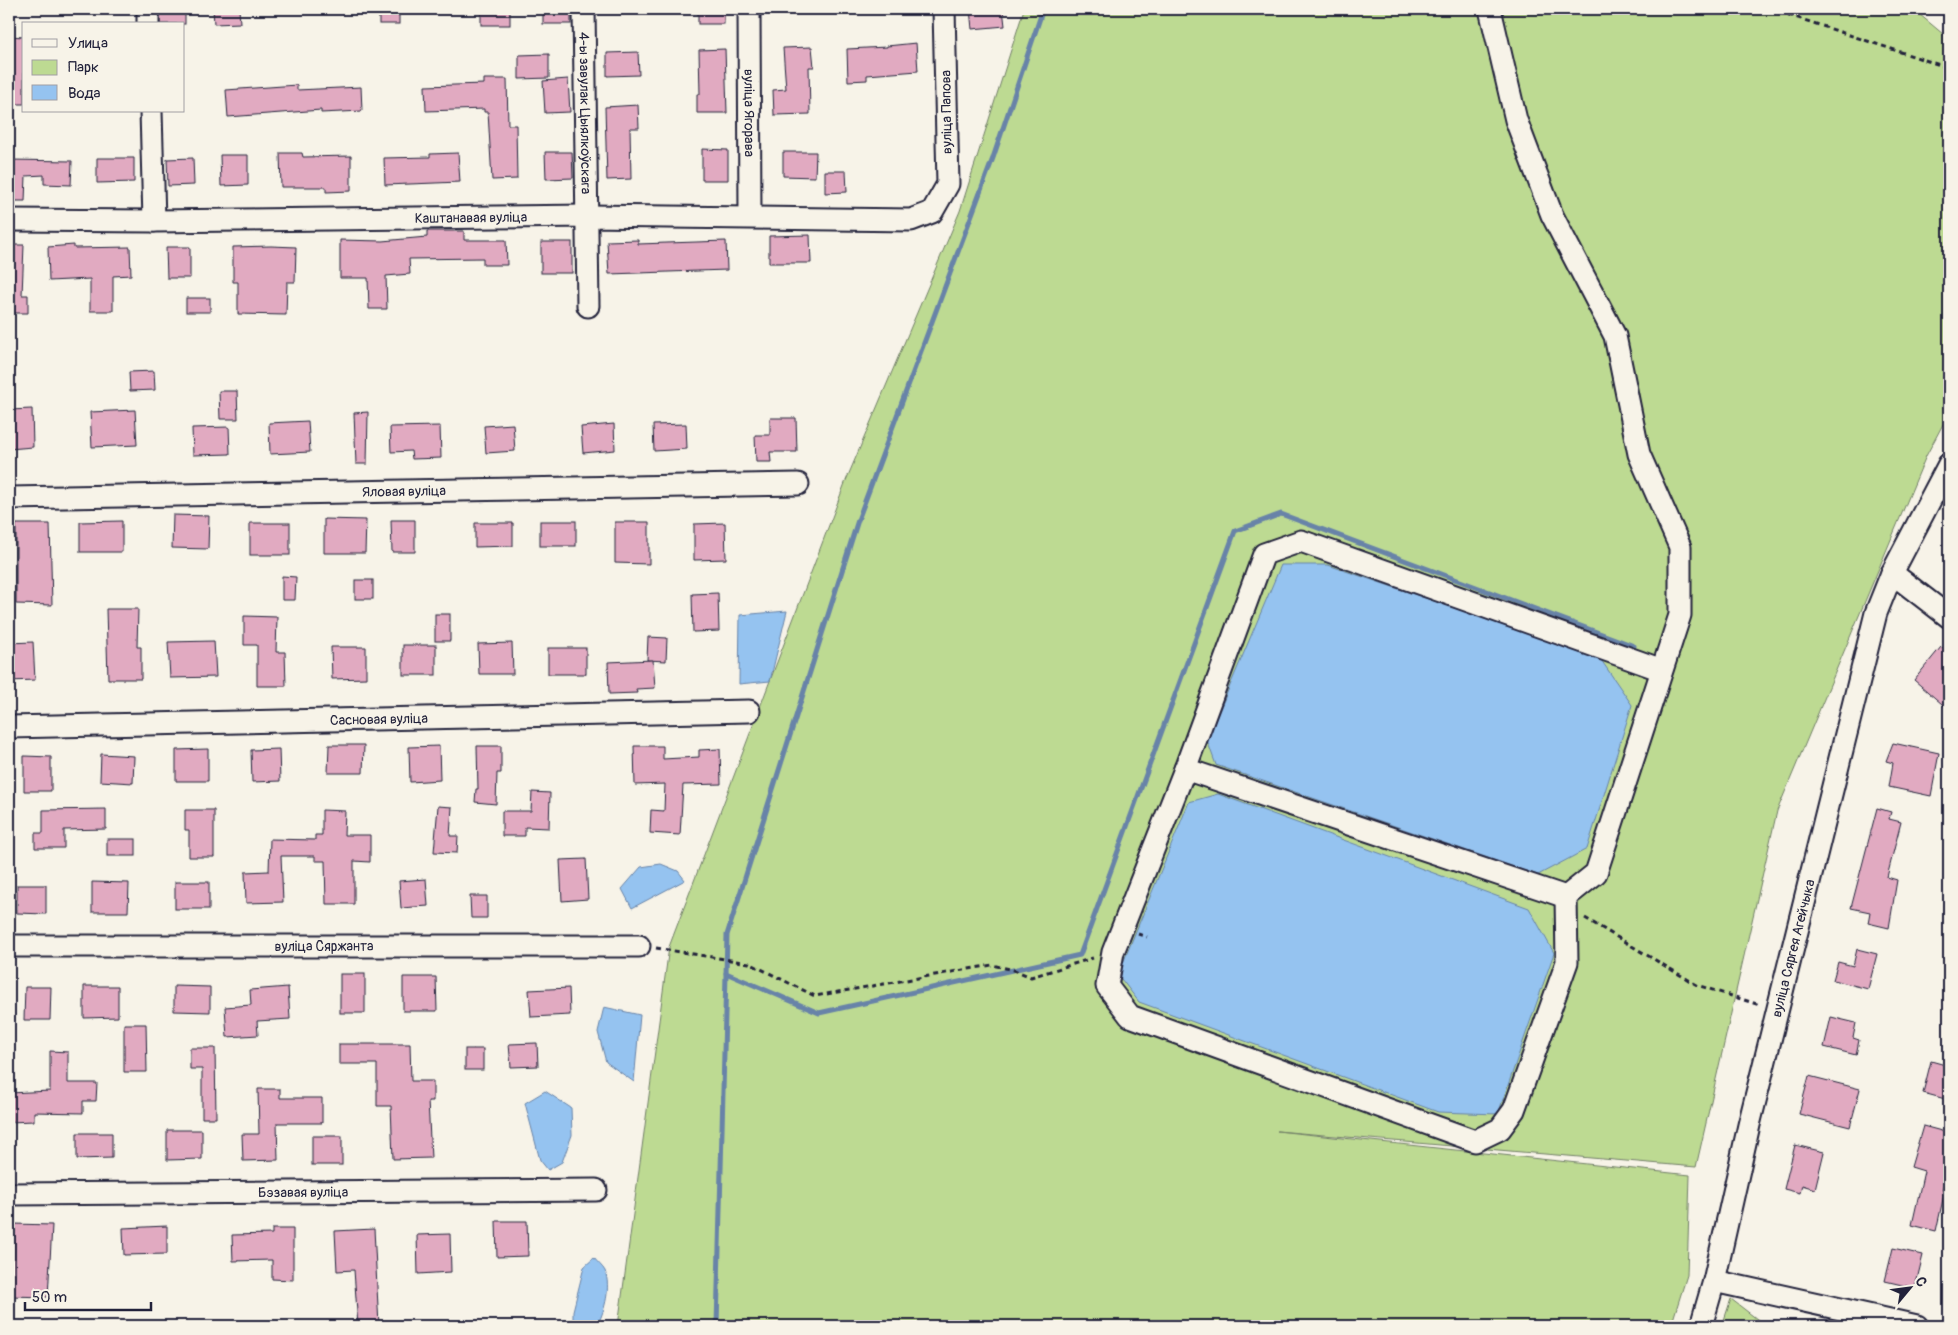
<svg xmlns="http://www.w3.org/2000/svg" width="1958" height="1335" font-family="Pangolin,sans-serif">
  <style>
    .green { fill: #bdda92; stroke: #707e66 }
    .water { fill: #95c3f0; stroke: #6783a8 }
    .lines { fill: none; stroke-linecap: round; stroke-linejoin: round }
    .stream { stroke: #6783a8; stroke-width: 5 }
    .building { fill: #e1aac1; stroke: #22223b }
    .minor-casing { stroke: #22223b; stroke-width: 25 }
    .path { stroke: #22223b; stroke-width: 3; stroke-dasharray: 5 4; stroke-linecap: butt }
    .minor { stroke: #f7f3e8; stroke-width: 21 }
    .labels { text-anchor: middle; stroke-width: 4; stroke-linejoin: round; paint-order: stroke }
    .street-label { font-size: 14px; fill: #22223b; stroke: #f7f3e8 }
  </style>
  <rect width="100%" height="100%" fill="#f7f3e8"/>
  <filter id="ink" filterUnits="userSpaceOnUse"><feTurbulence type="fractalNoise" baseFrequency=".02" numOctaves="2"/><feDisplacementMap in="SourceGraphic" scale="10" xChannelSelector="R" yChannelSelector="G"/><feConvolveMatrix kernelMatrix="1 2 1 2 8 2 1 2 1" color-interpolation-filters="sRGB"/></filter>
  <g filter="url(#ink)">
    <g class="green">
      <path d="M1024 9H1913L1949 39V413L1926 456 1777 811 1696 1167 1277 1131 1690 1175 1687 1275 1671 1326H618L669 947 845 483 960 211Z"/>
      <path d="M1731 1299 1766 1326H1722Z"/>
    </g>
    <g class="water">
      <path d="M1281 565H1328L1599 657 1632 705 1587 849 1538 875 1216 765 1207 740Z"/>
      <path d="M787 611 770 681 739 684 740 615Z"/>
      <path d="M1218 794 1529 908 1554 953 1498 1114 1438 1112 1139 1002 1118 975 1189 802Z"/>
      <path d="M661 864 678 871 685 880 632 908 622 889 641 867Z"/>
      <path d="M604 1007 640 1015 634 1082 606 1062 598 1032Z"/>
      <path d="M545 1091 571 1108 572 1135 562 1162 548 1170 540 1160 525 1103Z"/>
      <path d="M594 1258C597 1262 603 1267 605 1271 611 1288 605 1309 598 1324L573 1320V1311L584 1267Z"/>
    </g>
    <g class="lines">
      <g class="stream">
        <path d="M726 973 819 1013 1080 955 1235 531 1281 514 1634 646"/>
        <path d="M717 1326 727 935 858 520 993 158 1043 9"/>
      </g>
    </g>
    <g class="building">
      <rect x="160" y="9" width="25" height="15"/>
      <path d="M213 9H239L240 23 214 24Z"/>
      <rect x="379" y="9" width="20" height="15"/>
      <rect x="481" y="9" width="29" height="16"/>
      <rect x="543" y="9" width="28" height="15"/>
      <rect x="698" y="9" width="26" height="15"/>
      <path d="M970 9H1003L1005 26 972 29Z"/>
      <path d="M9 36 24 37V104H9Z"/>
      <path d="M916 43 918 71 867 75V80L848 81 847 49 887 47V46Z"/>
      <path d="M812 47 814 67H809L810 114 774 115 773 90 786 89 783 48Z"/>
      <path d="M725 49 727 113H697V94H700L699 50Z"/>
      <path d="M638 52 639 75 607 76V53Z"/>
      <path d="M549 54V78L519 79V55Z"/>
      <path d="M484 79H507L508 125H516L517 179 492 180 488 112H484V109L426 111 425 86 484 84Z"/>
      <path d="M568 79 570 112 545 113 543 81Z"/>
      <path d="M297 85V90L361 87 362 111 321 113V110L228 117 226 90Z"/>
      <path d="M638 105 639 128H630L631 179 607 180 605 107Z"/>
      <path d="M702 149 728 150V180H702Z"/>
      <path d="M545 152H572L573 178 546 179Z"/>
      <path d="M783 152H816L815 177 783 176Z"/>
      <path d="M280 153H302L303 157 351 156V191L326 192V187H281Z"/>
      <path d="M458 153 460 182 385 185 384 158 430 157V154Z"/>
      <path d="M220 155H248V185L221 186Z"/>
      <path d="M97 158H134V182L97 183Z"/>
      <path d="M193 158 194 185 168 186 167 159Z"/>
      <path d="M9 160 72 161 71 185 44 184V175L26 176 25 201H9Z"/>
      <path d="M825 171H846L847 192 825 193Z"/>
      <path d="M427 231H464V240H506L507 265H483V258L409 259 410 274 386 276 387 309H369L368 278H340V240L382 241 427 237Z"/>
      <path d="M810 235 811 263H769V236Z"/>
      <path d="M638 240V244L726 241 727 270 609 274 607 241Z"/>
      <rect x="541" y="242" width="31" height="31"/>
      <path d="M9 245H24L22 295H28V313H9Z"/>
      <path d="M74 245V248L130 247 131 275 113 276V311H90V279L49 281 48 247Z"/>
      <path d="M271 246 296 247 295 282H287L286 315 238 314V282H233V247Z"/>
      <path d="M166 247H190V278H167Z"/>
      <rect x="186" y="298" width="24" height="14"/>
      <path d="M154 371 155 390 130 391 129 372Z"/>
      <path d="M219 391H237L238 419H220Z"/>
      <path d="M32 409 33 447 9 449V410Z"/>
      <path d="M135 410 137 445 92 447 90 412Z"/>
      <path d="M368 412 367 464H356L354 413Z"/>
      <path d="M770 418H796L797 452H770L771 462H756L755 435H770Z"/>
      <path d="M308 421 310 452 270 454 269 423Z"/>
      <path d="M513 424 515 451 486 453 484 426Z"/>
      <path d="M614 424 615 450 583 453 581 427Z"/>
      <path d="M686 424 687 449 654 451 653 425Z"/>
      <path d="M440 426 441 458 412 459 411 451 391 452 390 427Z"/>
      <path d="M229 427 230 454 193 455 192 428Z"/>
      <path d="M173 515 209 516 208 549 172 548Z"/>
      <path d="M324 519 366 520 365 553H324Z"/>
      <path d="M391 520H415V552H392Z"/>
      <path d="M122 521V552H80V522Z"/>
      <rect x="540" y="521" width="36" height="25"/>
      <path d="M615 522H649V564L615 563Z"/>
      <rect x="250" y="523" width="40" height="32"/>
      <path d="M475 523H513V546L475 547Z"/>
      <path d="M725 523 726 559 694 560V524Z"/>
      <path d="M16 524H50L52 605 16 604Z"/>
      <path d="M282 576 296 577 295 600H282Z"/>
      <rect x="355" y="580" width="18" height="19"/>
      <path d="M718 593 719 631 693 632 692 594Z"/>
      <path d="M106 609H138L137 647H141V679H108Z"/>
      <rect x="435" y="614" width="15" height="27"/>
      <path d="M244 616 277 617 276 652H285L286 686H257V645H244Z"/>
      <path d="M648 637 667 638 666 661 647 660Z"/>
      <path d="M214 641 216 677 170 678 168 642Z"/>
      <path d="M33 642 35 680 9 681V643Z"/>
      <path d="M512 643 513 674H479L478 644Z"/>
      <rect x="403" y="645" width="33" height="30"/>
      <path d="M331 647H366V678L332 679Z"/>
      <path d="M1941 647 1949 654V710L1914 680Z"/>
      <rect x="548" y="648" width="38" height="26"/>
      <path d="M653 660 655 688 636 689 637 693 609 694 608 662Z"/>
      <path d="M1893 743 1939 753 1931 796 1889 787 1893 763 1886 761Z"/>
      <path d="M329 745H364L363 773H328Z"/>
      <path d="M439 746 440 780 410 782 409 747Z"/>
      <path d="M477 746H501V773H497L496 804 475 802 476 789H478Z"/>
      <path d="M634 746H663V759L699 757V750L720 749 721 784 683 785 680 835 650 833 651 810 664 811 665 784 635 785Z"/>
      <path d="M208 749V781H176V750Z"/>
      <path d="M279 749 280 781 252 782 251 750Z"/>
      <path d="M101 754 134 756 133 783 100 781Z"/>
      <path d="M24 756 51 757V791H24Z"/>
      <path d="M532 792 550 793 549 828 525 827V836H502V811H531Z"/>
      <path d="M438 806 452 807 450 836H458L457 853 434 852Z"/>
      <path d="M1877 808 1891 812 1889 819 1901 822 1887 877 1897 880 1889 928 1868 923 1870 912 1851 908Z"/>
      <path d="M106 809V829L64 830V848H35V833H43V810Z"/>
      <path d="M185 810H214V857H189V830H185Z"/>
      <path d="M322 810 345 811 344 835H370V862L354 861V904H326L325 861H315V856H281L283 902 246 903 245 872 269 871 270 839 315 840V835H322Z"/>
      <rect x="107" y="839" width="29" height="17"/>
      <path d="M586 859 588 899 562 901 560 860Z"/>
      <path d="M426 879 428 906 401 908 399 881Z"/>
      <path d="M92 882 129 883 128 912H92Z"/>
      <rect x="175" y="882" width="34" height="27"/>
      <path d="M17 885H46V914L17 913Z"/>
      <path d="M470 896H487V918H471Z"/>
      <path d="M1857 949 1877 954 1868 989 1833 980 1838 962 1853 966Z"/>
      <rect x="340" y="974" width="25" height="39"/>
      <path d="M403 977H436L437 1011H403Z"/>
      <path d="M84 986H118V1017L84 1018Z"/>
      <path d="M174 986 210 987V1012L174 1011Z"/>
      <path d="M25 987H51L50 1020H24Z"/>
      <path d="M288 987 290 1019 257 1021 258 1035 227 1037 225 1007 251 1005 250 990Z"/>
      <path d="M569 988 570 1015 531 1017 529 990Z"/>
      <path d="M1831 1017 1856 1023 1853 1038 1859 1040 1856 1055 1824 1047Z"/>
      <path d="M124 1024H146L147 1072H124Z"/>
      <path d="M537 1043 538 1066 511 1067 509 1044Z"/>
      <path d="M339 1044H410L411 1081H433V1101H428L431 1158 393 1159 391 1106H377V1064H339Z"/>
      <path d="M190 1048H215L216 1118H202V1069H190Z"/>
      <rect x="465" y="1049" width="18" height="21"/>
      <path d="M50 1051 68 1052V1083H97L96 1101H83V1113L34 1112V1121L9 1122V1093L50 1091Z"/>
      <path d="M1931 1061 1949 1066V1100L1923 1093Z"/>
      <path d="M1809 1076 1860 1089 1850 1127 1799 1114Z"/>
      <path d="M258 1089H280V1098H322V1123H277L278 1160 243 1161 242 1134H259Z"/>
      <path d="M1923 1126 1949 1133V1165L1942 1190H1945L1936 1231 1912 1225 1924 1171 1911 1167Z"/>
      <path d="M167 1130H202V1159L167 1160Z"/>
      <path d="M77 1133H112V1158L77 1159Z"/>
      <rect x="312" y="1136" width="30" height="29"/>
      <path d="M1795 1145 1824 1152 1815 1189 1802 1185 1800 1193 1784 1189Z"/>
      <path d="M496 1221H527L528 1256 497 1257Z"/>
      <path d="M13 1224 52 1225 48 1297 9 1296V1275H13Z"/>
      <path d="M167 1226V1254L124 1255 123 1228Z"/>
      <path d="M272 1229H293V1280L272 1279V1260L233 1261 232 1235 272 1234Z"/>
      <path d="M374 1229 379 1326H358L354 1270 337 1271 335 1231Z"/>
      <path d="M450 1234 451 1272 418 1274 417 1235Z"/>
      <path d="M1893 1248 1923 1255 1915 1288 1885 1281Z"/>
    </g>
    <g class="lines">
      <defs>
        <g id="minor">
          <path d="M148 9V24"/>
          <path id="s1" d="M584 9 588 306"/>
          <path id="s2" d="M749 9 750 217"/>
          <path d="M1490 9 1516 120 1552 215 1615 336 1639 454 1680 547V615L1596 873 1566 897 1567 962 1514 1110 1500 1129 1475 1141 1130 1016 1107 986 1113 952 1185 769 1264 554 1301 541 1662 670"/>
          <path d="M151 111 154 221"/>
          <path id="s3" d="M9 220 154 221 588 216 911 220 932 212 948 184 944 9"/>
          <path id="s4" d="M9 498 798 484"/>
          <path d="M1892 573 1949 617"/>
          <path id="s5" d="M9 727 749 711"/>
          <path d="M1185 769 1566 897"/>
          <path id="s6" d="M9 946H639"/>
          <path id="s7" d="M9 1194 596 1190"/>
          <path d="M1714 1281 1917 1326"/>
          <path id="s8" d="M1701 1326 1714 1281 1749 1125 1876 613 1892 573 1949 464"/>
        </g>
      </defs>
      <use href="#minor" class="minor-casing"/>
      <g class="path">
        <path d="M1771 9 1949 68"/>
        <path d="M1585 918 1697 985 1760 1005"/>
        <path d="M1138 934 1147 937"/>
        <path d="M656 948 749 963 815 996 992 965 1014 970 1031 977 1093 958"/>
      </g>
      <use href="#minor" class="minor"/>
    </g>
  </g>
  <g class="labels">
    <g class="street-label">
      <text dy="5" stroke="none"><textPath href="#s1" startOffset="104">4-ы завулак Цыялкоўскага</textPath></text>
      <text transform="translate(946 112) rotate(-91)" y="5">вуліца Папова</text>
      <text dy="5" stroke="none"><textPath href="#s2" startOffset="104">вуліца Ягорава</textPath></text>
      <text dy="5" stroke="none"><textPath href="#s3" startOffset="462">Каштанавая вуліца</textPath></text>
      <text dy="5" stroke="none"><textPath href="#s4" startOffset="395">Яловая вуліца</textPath></text>
      <text dy="5" stroke="none"><textPath href="#s5" startOffset="370">Сасновая вуліца</textPath></text>
      <text dy="5" stroke="none"><textPath href="#s6" startOffset="315">вуліца Сяржанта</textPath></text>
      <text dy="5" stroke="none"><textPath href="#s8" startOffset="389">вуліца Сяргея Агейчыка</textPath></text>
      <text dy="5" stroke="none"><textPath href="#s7" startOffset="294">Бэзавая вуліца</textPath></text>
    </g>
  </g>
  <rect width="1958" height="1335" fill="none" stroke="#f7f3e8" stroke-width="30"/>
  <rect x="15" y="15" width="1928" height="1305" fill="none" stroke="#22223b" stroke-width="2" filter="url(#ink)"/>
  <rect x="22" y="22" width="162" height="90" fill="#f7f3e8" stroke="#a29fa3"/>
  <rect x="32" y="39" width="25" height="8" fill="#f7f3e8" stroke="#a29fa3"/>
  <text x="68" y="48" font-size="15" fill="#22223b">Улица</text>
  <rect x="32" y="60" width="25" height="15" fill="#bdda92" stroke="#a29fa3"/>
  <text x="68" y="72" font-size="15" fill="#22223b">Парк</text>
  <rect x="32" y="85" width="25" height="15" fill="#95c3f0" stroke="#a29fa3"/>
  <text x="68" y="98" font-size="15" fill="#22223b">Вода</text>
  <g transform="translate(1910 1288) rotate(61)" stroke="#f7f3e8" stroke-width="4" paint-order="stroke">
  <path d="M0-4L9 19L0 12L-9 19Z" fill="#22223b"/>
  <text y="-8" font-size="14" font-weight="bold" text-anchor="middle" fill="#22223b">С</text>
  </g>
  <path d="M25 1302v8h126v-8" fill="none" stroke="#22223b" stroke-width="2.5"/>
  <text x="32" y="1302" font-size="15" fill="#22223b" stroke="#f7f3e8" stroke-width="4" paint-order="stroke">50 m</text>
</svg>
